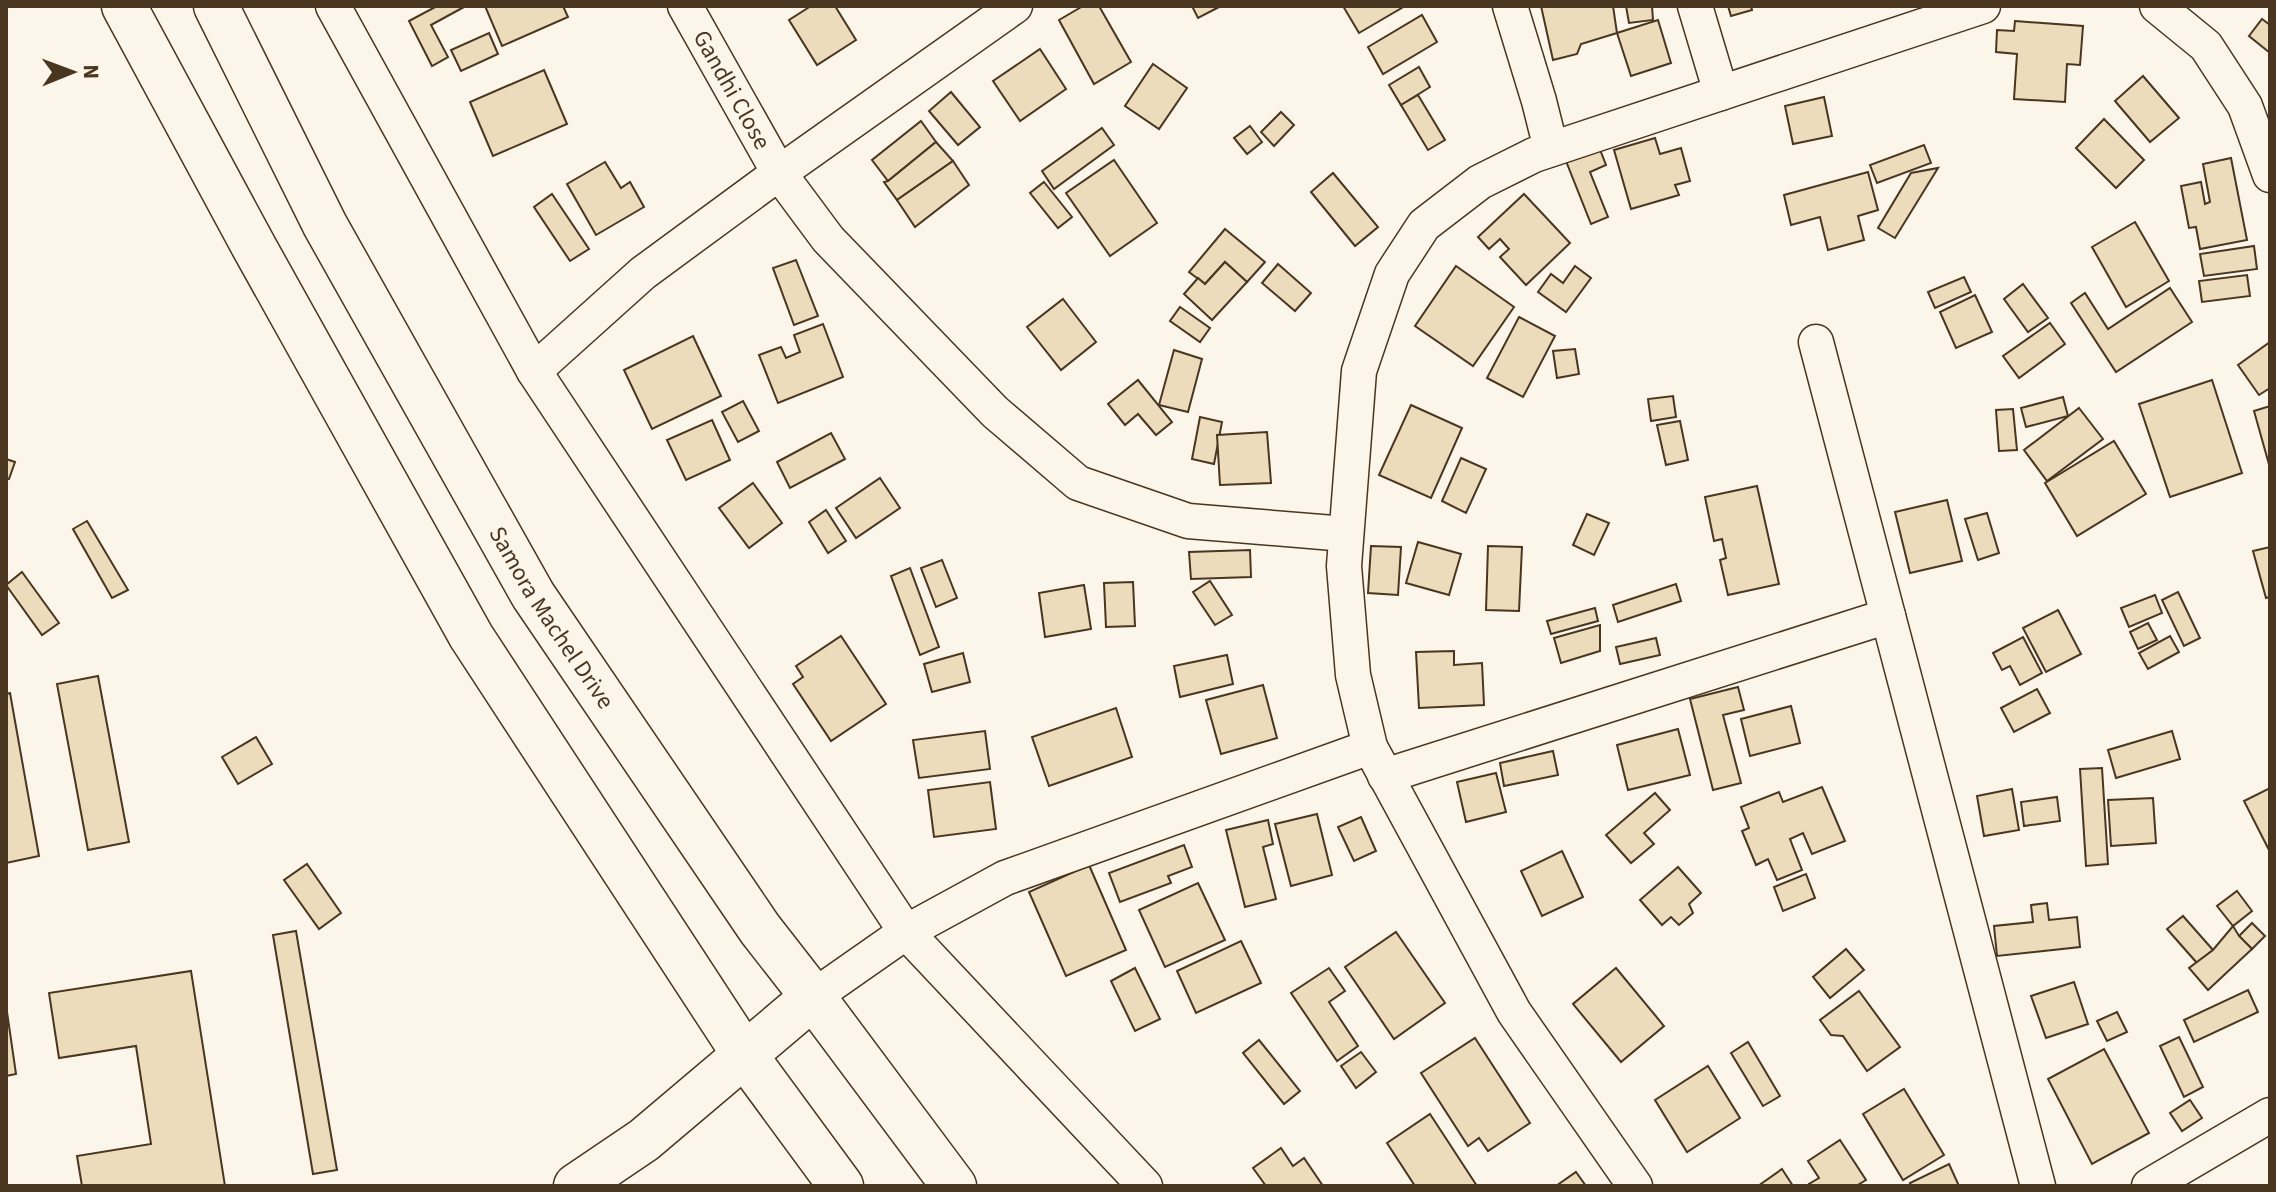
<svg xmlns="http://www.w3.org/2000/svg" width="2276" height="1192" font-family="'Source Sans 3',sans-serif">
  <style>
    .building { fill: #ecdcbc; stroke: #4a3520; stroke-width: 2 }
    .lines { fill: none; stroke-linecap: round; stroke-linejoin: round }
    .street-casing { stroke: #4a3520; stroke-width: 37 }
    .secondary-casing { stroke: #4a3520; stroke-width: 47 }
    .street { stroke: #fbf6e9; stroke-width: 34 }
    .secondary { stroke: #fbf6e9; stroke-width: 44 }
    .labels { text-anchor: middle; stroke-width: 6; stroke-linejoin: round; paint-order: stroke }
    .street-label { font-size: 24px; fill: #4a3520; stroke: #fbf6e9 }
  </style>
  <rect width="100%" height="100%" fill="#fbf6e9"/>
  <g class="building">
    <path d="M437 6 464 7 431 25 448 57 432 66 409 21Z"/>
    <path d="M485 6H563L568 17 502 46Z"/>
    <path d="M811 6H835L856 40 817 65 789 20Z"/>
    <path d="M1083 6H1099L1131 62 1094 84 1059 20Z"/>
    <path d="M1192 6H1221L1198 18Z"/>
    <path d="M1343 6H1405L1359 33Z"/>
    <path d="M1541 6H1613L1617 33 1581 44 1577 54 1553 60Z"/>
    <path d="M1626 6H1652L1653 20 1629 23Z"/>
    <path d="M1728 6H1751L1752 10 1731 16Z"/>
    <path d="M1422 15 1437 42 1383 74 1368 47Z"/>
    <path d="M2262 19 2270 25V53L2249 36Z"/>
    <path d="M1658 20 1671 63 1631 76 1617 33Z"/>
    <path d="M2015 21 2083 26 2080 65 2067 64 2065 102 2014 99 2017 54 1996 52 1997 30 2014 31Z"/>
    <path d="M489 33 498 54 461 71 451 50Z"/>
    <path d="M1040 49 1066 89 1020 121 993 81Z"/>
    <path d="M1153 64 1187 88 1159 129 1125 106Z"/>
    <path d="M1419 67 1430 87 1401 105 1389 85Z"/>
    <path d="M544 70 567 124 493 156 470 102Z"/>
    <path d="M2143 76 2179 118 2150 142 2115 101Z"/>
    <path d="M951 92 980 127 958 145 929 111Z"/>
    <path d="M1418 95 1445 140 1428 150 1401 105Z"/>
    <path d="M1824 97 1832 136 1793 144 1785 106Z"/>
    <path d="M1281 112 1294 125 1274 146 1261 132Z"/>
    <path d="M2104 119 2144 160 2116 188 2076 148Z"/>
    <path d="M921 121 936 142 888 181 872 160Z"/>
    <path d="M1250 126 1262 142 1247 154 1234 138Z"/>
    <path d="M1102 128 1114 145 1054 189 1042 171Z"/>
    <path d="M1655 138 1660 154 1681 148 1690 181 1675 185 1679 195 1631 209 1614 150Z"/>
    <path d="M936 142 953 161 897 200 884 182 888 181Z"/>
    <path d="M1924 145 1931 163 1877 183 1870 165Z"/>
    <path d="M1599 147 1606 165 1590 172 1608 217 1591 224 1566 161Z"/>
    <path d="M2231 158 2247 240 2200 249 2196 227 2189 228 2181 186 2201 182 2205 204 2210 202 2203 164Z"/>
    <path d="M1114 160 1157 223 1110 256 1066 193Z"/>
    <path d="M953 161 969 185 915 227 897 200Z"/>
    <path d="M605 162 621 188 630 182 644 207 596 235 567 184Z"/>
    <path d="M1938 168 1895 238 1878 228 1911 173Z"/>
    <path d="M1868 172 1878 210 1858 216 1864 240 1828 250 1820 217 1791 225 1784 195Z"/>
    <path d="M1333 173 1378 227 1355 246 1311 192Z"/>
    <path d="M1044 182 1072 217 1058 228 1030 193Z"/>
    <path d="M552 194 589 249 570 261 534 207Z"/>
    <path d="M1524 194 1570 243 1526 285 1500 257 1509 249 1500 239 1489 249 1478 237Z"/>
    <path d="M2135 222 2169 281 2126 307 2092 247Z"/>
    <path d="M1225 229 1265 262 1247 282 1225 262 1205 284 1189 272Z"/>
    <path d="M2254 246 2257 269 2204 276 2200 254Z"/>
    <path d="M796 260 818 316 794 325 773 268Z"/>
    <path d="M1225 262 1247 282 1212 320 1184 294 1198 278 1205 284Z"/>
    <path d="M1278 264 1311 293 1295 311 1262 283Z"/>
    <path d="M1456 266 1514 307 1473 366 1415 326Z"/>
    <path d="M1575 266 1591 278 1566 312 1538 292 1551 274 1563 283Z"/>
    <path d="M2247 275 2250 296 2202 302 2199 281Z"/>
    <path d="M1964 277 1971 292 1935 308 1928 292Z"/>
    <path d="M2023 284 2048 318 2028 332 2004 299Z"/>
    <path d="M2170 288 2192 322 2116 372 2071 303 2085 293 2108 329Z"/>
    <path d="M1975 295 1992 332 1956 348 1940 312Z"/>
    <path d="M1063 299 1096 342 1061 370 1027 327Z"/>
    <path d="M1180 307 1210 328 1200 342 1170 321Z"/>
    <path d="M1519 317 1555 336 1523 397 1487 378Z"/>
    <path d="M2050 323 2065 344 2019 378 2003 356Z"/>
    <path d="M823 324 843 377 778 403 759 355 781 347 786 358 800 352 794 335Z"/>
    <path d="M693 336 721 396 652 429 624 370Z"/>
    <path d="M2270 342V388L2259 395 2238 365Z"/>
    <path d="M1575 349 1579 374 1557 378 1553 351Z"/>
    <path d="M1174 350 1202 359 1188 412 1159 405Z"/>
    <path d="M1138 380 1172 422 1156 435 1138 414 1125 425 1108 404Z"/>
    <path d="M2212 380 2242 473 2170 497 2139 404Z"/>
    <path d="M1673 396 1676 417 1651 421 1648 399Z"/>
    <path d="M2063 397 2068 416 2026 427 2021 408Z"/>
    <path d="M743 401 759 431 738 442 722 412Z"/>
    <path d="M1411 405 1462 428 1431 498 1379 475Z"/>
    <path d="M2270 406V468L2254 411Z"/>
    <path d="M2079 408 2103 439 2047 481 2024 450Z"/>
    <path d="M2013 409 2017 450 1999 451 1996 410Z"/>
    <path d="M1200 417 1222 422 1214 464 1192 459Z"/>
    <path d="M712 420 730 460 686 480 667 440Z"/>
    <path d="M1680 421 1688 460 1666 465 1657 425Z"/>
    <path d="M1267 432 1271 483 1220 485 1217 435Z"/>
    <path d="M831 433 845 459 790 488 777 462Z"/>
    <path d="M2114 441 2146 494 2077 536 2045 483Z"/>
    <path d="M1461 458 1486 469 1466 513 1442 501Z"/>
    <path d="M6 459 15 462 9 479 6 478Z"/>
    <path d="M880 478 900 508 856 538 836 508Z"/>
    <path d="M753 483 782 523 749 548 719 508Z"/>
    <path d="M1757 486 1779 584 1728 595 1720 560 1726 558 1722 539 1714 541 1705 497Z"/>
    <path d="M1947 500 1962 561 1910 573 1895 512Z"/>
    <path d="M826 510 846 541 828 553 809 522Z"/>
    <path d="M1987 513 1999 553 1978 560 1965 519Z"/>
    <path d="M1587 514 1609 523 1594 555 1573 545Z"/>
    <path d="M87 521 128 590 112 598 73 529Z"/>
    <path d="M1418 542 1461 554 1449 595 1406 583Z"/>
    <path d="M1371 546 1401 547 1398 595 1368 593Z"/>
    <path d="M1488 546 1522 547 1519 611 1486 610Z"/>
    <path d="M2270 547V597L2266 598 2253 551Z"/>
    <path d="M1250 550 1251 577 1191 579 1189 552Z"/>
    <path d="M942 560 957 598 936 607 921 568Z"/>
    <path d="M910 568 939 647 920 655 891 576Z"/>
    <path d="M22 572 59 623 42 635 6 585Z"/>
    <path d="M1210 581 1232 615 1215 625 1193 592Z"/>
    <path d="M1133 582 1135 626 1106 627 1104 583Z"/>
    <path d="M1676 584 1681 601 1618 622 1613 605Z"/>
    <path d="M1084 585 1091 629 1045 637 1039 593Z"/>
    <path d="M2178 592 2200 638 2184 646 2162 600Z"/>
    <path d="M2155 595 2162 613 2129 627 2121 608Z"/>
    <path d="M1595 608 1598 621 1551 634 1547 621Z"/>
    <path d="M2058 610 2081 654 2046 672 2023 628Z"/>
    <path d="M2148 623 2157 640 2138 649 2130 632Z"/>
    <path d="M1600 625V651L1561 663 1554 638Z"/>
    <path d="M841 636 886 704 831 741 793 684 803 677 796 666Z"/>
    <path d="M2170 636 2179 652 2148 669 2139 653Z"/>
    <path d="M2023 637 2042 673 2020 685 2010 666 2002 670 1993 653Z"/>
    <path d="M1656 638 1660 655 1620 664 1616 647Z"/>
    <path d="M1454 651V665L1482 663 1484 705 1419 708 1416 652Z"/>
    <path d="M963 653 970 682 932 692 924 664Z"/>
    <path d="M1227 655 1233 684 1180 697 1174 666Z"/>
    <path d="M98 676 129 842 88 850 57 684Z"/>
    <path d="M1263 685 1277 738 1221 754 1206 700Z"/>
    <path d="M1738 687 1744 710 1723 715 1741 783 1713 790 1690 699Z"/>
    <path d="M2037 689 2050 713 2014 732 2001 708Z"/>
    <path d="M10 693 39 856 6 863V694Z"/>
    <path d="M1791 706 1800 743 1750 756 1741 719Z"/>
    <path d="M1116 708 1132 757 1049 786 1032 737Z"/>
    <path d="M1678 729 1690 775 1628 790 1617 745Z"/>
    <path d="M985 731 990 769 919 778 913 740Z"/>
    <path d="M2172 731 2180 759 2116 778 2108 750Z"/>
    <path d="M256 737 272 764 238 784 222 757Z"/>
    <path d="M1553 751 1558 775 1504 786 1500 763Z"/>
    <path d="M2102 768 2108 864 2086 866 2080 769Z"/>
    <path d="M1496 773 1506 812 1466 822 1457 782Z"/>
    <path d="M990 782 996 829 934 837 928 790Z"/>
    <path d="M1822 787 1845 841 1812 854 1803 833 1790 839 1802 870 1777 880 1768 859 1756 865 1742 831 1749 828 1741 807 1779 792 1783 802Z"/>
    <path d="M2270 788V852L2244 801Z"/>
    <path d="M2012 789 2019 830 1984 836 1977 796Z"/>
    <path d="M1655 793 1670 810 1644 833 1654 844 1631 863 1606 835Z"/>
    <path d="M2057 797 2060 821 2024 826 2021 802Z"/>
    <path d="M2153 798 2156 843 2111 846 2108 800Z"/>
    <path d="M1317 814 1332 875 1291 886 1275 824Z"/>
    <path d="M1361 817 1376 851 1354 861 1338 827Z"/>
    <path d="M1268 820 1273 844 1263 847 1276 899 1245 907 1226 830Z"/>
    <path d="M1184 845 1192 867 1168 876 1171 883 1120 902 1109 873Z"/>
    <path d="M1562 851 1583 897 1542 916 1521 871Z"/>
    <path d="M307 864 341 913 319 929 284 880Z"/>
    <path d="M1089 865 1126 950 1066 976 1029 892Z"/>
    <path d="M1678 867 1701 893 1689 904 1693 913 1679 925 1671 917 1662 925 1640 900Z"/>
    <path d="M1806 874 1815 898 1783 911 1774 887Z"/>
    <path d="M1198 883 1225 940 1165 967 1139 910Z"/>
    <path d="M2237 891 2252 911 2233 926 2217 906Z"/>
    <path d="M2047 903 2049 920 2077 917 2080 947 1997 956 1994 926 2033 922 2031 905Z"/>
    <path d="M2183 916 2213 950 2197 963 2167 929Z"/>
    <path d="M2252 923 2265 936 2252 949 2239 936Z"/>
    <path d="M2233 926 2239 936 2252 949 2208 990 2189 968 2213 950Z"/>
    <path d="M296 931 337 1170 313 1174 273 935Z"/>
    <path d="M1396 932 1445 1003 1394 1039 1345 967Z"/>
    <path d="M1241 941 1261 983 1196 1013 1177 971Z"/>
    <path d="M1846 949 1864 970 1830 998 1813 977Z"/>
    <path d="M1135 968 1160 1019 1135 1031 1111 981Z"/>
    <path d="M1329 968 1345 991 1329 1002 1358 1046 1337 1061 1291 993Z"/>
    <path d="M1616 968 1664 1026 1621 1062 1573 1004Z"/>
    <path d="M191 971 225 1186H82L77 1156 151 1144 136 1046 59 1058 49 993Z"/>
    <path d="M2074 982 2088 1024 2046 1038 2031 996Z"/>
    <path d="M2248 990 2258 1012 2194 1042 2184 1020Z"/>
    <path d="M1859 991 1900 1047 1867 1071 1843 1036 1831 1035 1820 1020Z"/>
    <path d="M6 1005 16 1074 6 1076Z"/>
    <path d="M2117 1012 2127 1032 2107 1041 2097 1021Z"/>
    <path d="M2179 1037 2203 1087 2184 1097 2160 1046Z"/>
    <path d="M1475 1038 1530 1123 1488 1151 1479 1138 1468 1146 1421 1073Z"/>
    <path d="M1259 1040 1300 1091 1284 1104 1243 1053Z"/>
    <path d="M1748 1042 1780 1096 1763 1106 1731 1053Z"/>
    <path d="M2104 1049 2149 1133 2092 1164 2048 1079Z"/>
    <path d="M1361 1052 1376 1072 1356 1088 1341 1066Z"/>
    <path d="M1708 1066 1740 1118 1687 1152 1655 1100Z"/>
    <path d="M1904 1089 1944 1155 1903 1180 1863 1114Z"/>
    <path d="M2190 1100 2202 1118 2182 1131 2170 1113Z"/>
    <path d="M1430 1114 1477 1186H1415L1387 1143Z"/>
    <path d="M1840 1140 1866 1180 1856 1186H1810L1809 1184 1819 1178 1808 1161Z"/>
    <path d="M1281 1148 1293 1166 1304 1158 1323 1186H1266L1253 1168Z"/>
    <path d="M1949 1164 1959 1186H1911L1910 1183Z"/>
    <path d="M1782 1169 1793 1186H1758Z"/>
    <path d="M1576 1172 1586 1186H1556Z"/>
  </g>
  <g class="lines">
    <defs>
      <g id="street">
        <path d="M333 6 534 371 906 932 1145 1186"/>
        <path id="s1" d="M685 6 779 173 828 239 995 412 1078 483 1188 521 1346 534"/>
        <path d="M1510 6 1539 101 1551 149"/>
        <path d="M1695 6 1721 93"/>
        <path d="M2157 6 2206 46 2245 106 2270 175"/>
        <path d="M1816 342 2038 1186"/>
        <path d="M534 371 643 273 779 173 1015 6"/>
        <path d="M1385 776 1888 616"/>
        <path d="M813 997 906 932 1005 878 1370 747"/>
        <path d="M1635 1186 1514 1012 1370 747 1353 675 1344 566 1359 371 1392 274 1424 225 1480 182 1534 155 1983 6"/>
        <path d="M2149 1186 2270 1115"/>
      </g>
      <g id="secondary">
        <path d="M124 6 253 245 471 636 744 1054 841 1186"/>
        <path id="s2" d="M216 6 325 225 533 595 760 929 813 997 954 1186"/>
        <path d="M576 1186 644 1140 813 997"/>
      </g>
    </defs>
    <use href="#street" class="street-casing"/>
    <use href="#secondary" class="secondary-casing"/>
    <use href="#street" class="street"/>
    <use href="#secondary" class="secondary"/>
  </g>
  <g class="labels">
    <g class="street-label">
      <text dy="8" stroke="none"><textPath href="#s1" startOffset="96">Gandhi Close</textPath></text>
      <text dy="8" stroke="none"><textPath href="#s2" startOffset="698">Samora Machel Drive</textPath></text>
    </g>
  </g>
  <rect width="2276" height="1192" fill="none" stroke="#4a3520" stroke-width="16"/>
  <g transform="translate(72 72) rotate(89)" stroke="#fbf6e9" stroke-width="6" paint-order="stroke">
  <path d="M0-6L14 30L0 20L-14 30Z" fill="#4a3520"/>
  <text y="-12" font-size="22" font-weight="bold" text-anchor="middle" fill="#4a3520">N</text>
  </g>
</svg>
